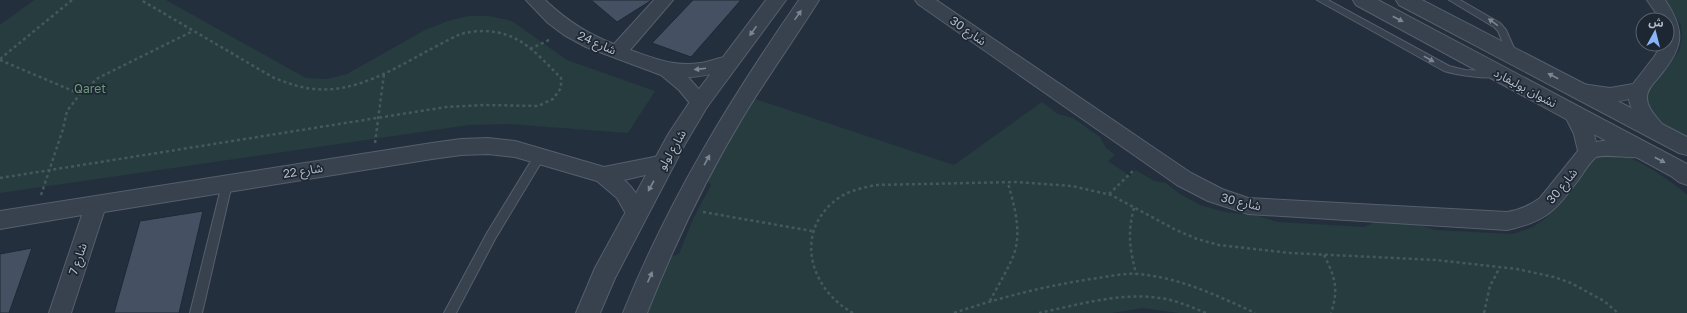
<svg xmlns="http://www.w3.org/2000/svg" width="1687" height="313" font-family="'Golos Text','Noto Sans Arabic',sans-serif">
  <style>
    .green { fill: #263c3f }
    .building { fill: #455162; stroke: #1f2835 }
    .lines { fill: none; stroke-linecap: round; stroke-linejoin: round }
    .service-casing { stroke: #565f6c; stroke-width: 2 }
    .minor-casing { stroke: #565f6c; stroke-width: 2 }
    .tertiary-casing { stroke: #565f6c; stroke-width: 2 }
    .path { stroke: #44595c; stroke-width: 2.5; stroke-dasharray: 3 3; stroke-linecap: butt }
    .service { fill: #38414e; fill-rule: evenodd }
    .minor { fill: #38414e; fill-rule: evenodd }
    .tertiary { fill: #38414e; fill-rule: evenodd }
    .oneway { fill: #7c8592 }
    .labels { text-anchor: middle; stroke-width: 3.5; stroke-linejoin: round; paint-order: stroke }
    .street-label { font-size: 12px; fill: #b4bcc9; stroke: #1d2633 }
    .park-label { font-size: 12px; fill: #6b9a76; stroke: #1d2633 }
  </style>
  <rect width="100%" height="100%" fill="#242f3e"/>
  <g class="green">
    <path d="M34 0H166L306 78 327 79 347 74 425 30 448 21 469 16H489L512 21 567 60 655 91 628 133 508 124 469 125 0 193V25Z"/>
    <path d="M1663 0H1687V138L1655 122 1638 101 1679 51 1682 39 1681 25Z"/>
    <path d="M749 97 954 165 1042 102 1058 114 1073 118 1100 137 1106 148 1115 155 1108 161 1130 176 1136 170 1154 181 1166 183 1180 194 1200 205 1225 212 1259 216 1277 222 1364 227 1378 221 1417 224 1435 230 1513 234 1533 227 1546 218 1556 207 1589 157C1598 156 1608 154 1617 155 1636 156 1673 182 1687 195V313H1179L1143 308 1111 313H638L659 261 679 254 693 219 711 185 705 179Z"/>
  </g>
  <g class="building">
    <path d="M591 0H652L617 22Z"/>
    <path d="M693 0H741L691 57 652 43Z"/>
    <path d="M203 211 179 313H114L140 221Z"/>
    <path d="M32 248 9 313H0V254Z"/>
  </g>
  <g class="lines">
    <defs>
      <g id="service">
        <path d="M1317 0H1328L1449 66 1465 70 1495 71 1500 74C1494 82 1454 74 1444 71Z"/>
        <path d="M1449 0H1460L1500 23 1506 30 1517 55 1515 57H1509L1498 31 1494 27Z"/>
        <path d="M540 152 544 153 545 156 495 239 456 313H444L487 233 536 153Z"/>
        <path d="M227 180 231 181 232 184 202 313H190L222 184 223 181Z"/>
      </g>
      <g id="minor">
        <path d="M526 0H545C566 20 587 34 614 44L654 0H673L630 50C654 58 673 67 700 63 712 62 724 54 736 57L739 62 736 67C721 71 705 77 688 77L710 102 707 107 700 109 693 107 679 90 661 75 586 47 564 35 548 23Z"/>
        <path d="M915 0H936L1191 173 1222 189 1248 198 1507 212C1520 210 1529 206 1540 198L1578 151 1574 134 1564 114 1567 109 1574 107 1581 109 1594 134 1596 142C1612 139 1632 139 1648 145L1651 150 1648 155C1632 161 1613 153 1596 157 1589 163 1584 172 1579 179 1555 211 1547 221 1507 230L1248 214 1208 201 1177 185 918 4Z"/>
        <path d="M1647 0H1665C1687 33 1683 48 1658 78 1654 83 1648 88 1647 96 1646 110 1660 119 1666 130L1663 135C1658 137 1655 138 1650 136 1642 131 1630 109 1629 99 1611 104 1593 101 1575 96L1573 91 1575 86 1582 84 1610 88 1633 84 1654 57 1662 44H1667V20H1661Z"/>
        <path d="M488 138 515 141 604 167 664 155 671 157 674 163 671 169 624 180C635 189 640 200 646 213L643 219 636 222 629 219 617 198 597 181 515 157 488 154 461 155 432 159 104 212 71 313H49L82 215 0 229V211L432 143 461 139Z"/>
      </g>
      <g id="tertiary">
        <path d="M766 0H786L707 107 685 144 615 278 600 313H576L595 268 669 133 693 97Z"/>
        <path d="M799 0H819C794 40 767 77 743 117 705 180 674 245 647 313H623C669 199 729 101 799 0Z"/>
        <path d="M1353 0H1378L1687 164V185L1679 182 1671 176 1356 5Z"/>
        <path d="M1396 0H1422L1687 137V155L1679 153 1399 5Z"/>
      </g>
    </defs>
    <use href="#service" class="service-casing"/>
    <use href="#minor" class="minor-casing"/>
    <use href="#tertiary" class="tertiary-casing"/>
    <g class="path">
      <path d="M530 49 551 39"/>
      <path d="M0 59 72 0"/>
      <path d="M0 60 80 94"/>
      <path d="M375 143 384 74"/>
      <path d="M0 178 446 107 485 105 538 106 553 99 561 88V78C545 62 528 42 507 35 493 30 475 30 461 34 451 38 441 44 431 49 396 68 356 93 315 89 300 88 288 83 274 78L141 0"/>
      <path d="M1109 194 1135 169"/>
      <path d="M41 195 63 129 67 111 80 94 98 78 193 31"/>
      <path d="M1134 208C1127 234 1130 249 1136 274"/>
      <path d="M703 212 812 231"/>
      <path d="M1324 255C1335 277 1339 289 1331 313"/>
      <path d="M990 301C998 285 1008 270 1014 254 1022 231 1014 205 1008 183"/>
      <path d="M853 313C808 288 793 229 840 197 851 190 863 188 875 185L1016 182 1072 186 1111 195 1176 230 1197 239 1219 245 1290 253 1436 260 1517 269 1554 277 1571 283 1604 301 1618 313"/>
      <path d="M954 313C1001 297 1049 285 1098 278 1111 276 1125 273 1137 274 1179 277 1218 296 1255 313"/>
      <path d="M1039 313C1077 305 1120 292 1160 298 1176 300 1191 307 1206 313"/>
      <path d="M1484 313 1490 286 1500 267"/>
    </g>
    <use href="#service" class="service"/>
    <use href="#minor" class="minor"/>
    <use href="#tertiary" class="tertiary"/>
  </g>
  <defs><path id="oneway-solid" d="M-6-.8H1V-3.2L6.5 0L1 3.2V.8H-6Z"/></defs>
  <g class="oneway">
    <use href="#oneway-solid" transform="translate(798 15) rotate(-55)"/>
    <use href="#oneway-solid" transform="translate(1398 19) rotate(28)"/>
    <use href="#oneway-solid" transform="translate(1493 22) rotate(-144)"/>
    <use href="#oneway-solid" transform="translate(753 31) rotate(126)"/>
    <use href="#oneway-solid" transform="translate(1429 59) rotate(29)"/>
    <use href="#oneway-solid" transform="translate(700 69) rotate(173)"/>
    <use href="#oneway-solid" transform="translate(1553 76) rotate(-152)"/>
    <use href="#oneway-solid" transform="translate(707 160) rotate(-61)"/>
    <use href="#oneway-solid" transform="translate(1660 160) rotate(28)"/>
    <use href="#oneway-solid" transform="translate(651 186) rotate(119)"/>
    <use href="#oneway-solid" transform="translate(650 277) rotate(-66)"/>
  </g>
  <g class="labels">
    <g class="street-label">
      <text transform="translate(968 31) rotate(35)" y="4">شارع 30</text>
      <text transform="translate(597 43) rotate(24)" y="4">شارع 24</text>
      <text transform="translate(1525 88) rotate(28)" y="4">نشوان بوليفارد</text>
      <text transform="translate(672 150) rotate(-60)" y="4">شارع لولو</text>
      <text transform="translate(303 171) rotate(-9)" y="4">شارع 22</text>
      <text transform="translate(1562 186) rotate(-51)" y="4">شارع 30</text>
      <text transform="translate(1241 202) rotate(13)" y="4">شارع 30</text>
      <text transform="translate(78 259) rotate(-71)" y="4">شارع 7</text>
    </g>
    <g class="park-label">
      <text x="90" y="93">Qaret</text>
    </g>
  </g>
  <g transform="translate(1655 32) rotate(7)"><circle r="19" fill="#1d2633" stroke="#59626f"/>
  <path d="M0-3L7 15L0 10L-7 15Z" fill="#8ab4f8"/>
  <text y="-6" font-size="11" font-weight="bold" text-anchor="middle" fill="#b4bcc9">ش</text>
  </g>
</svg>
